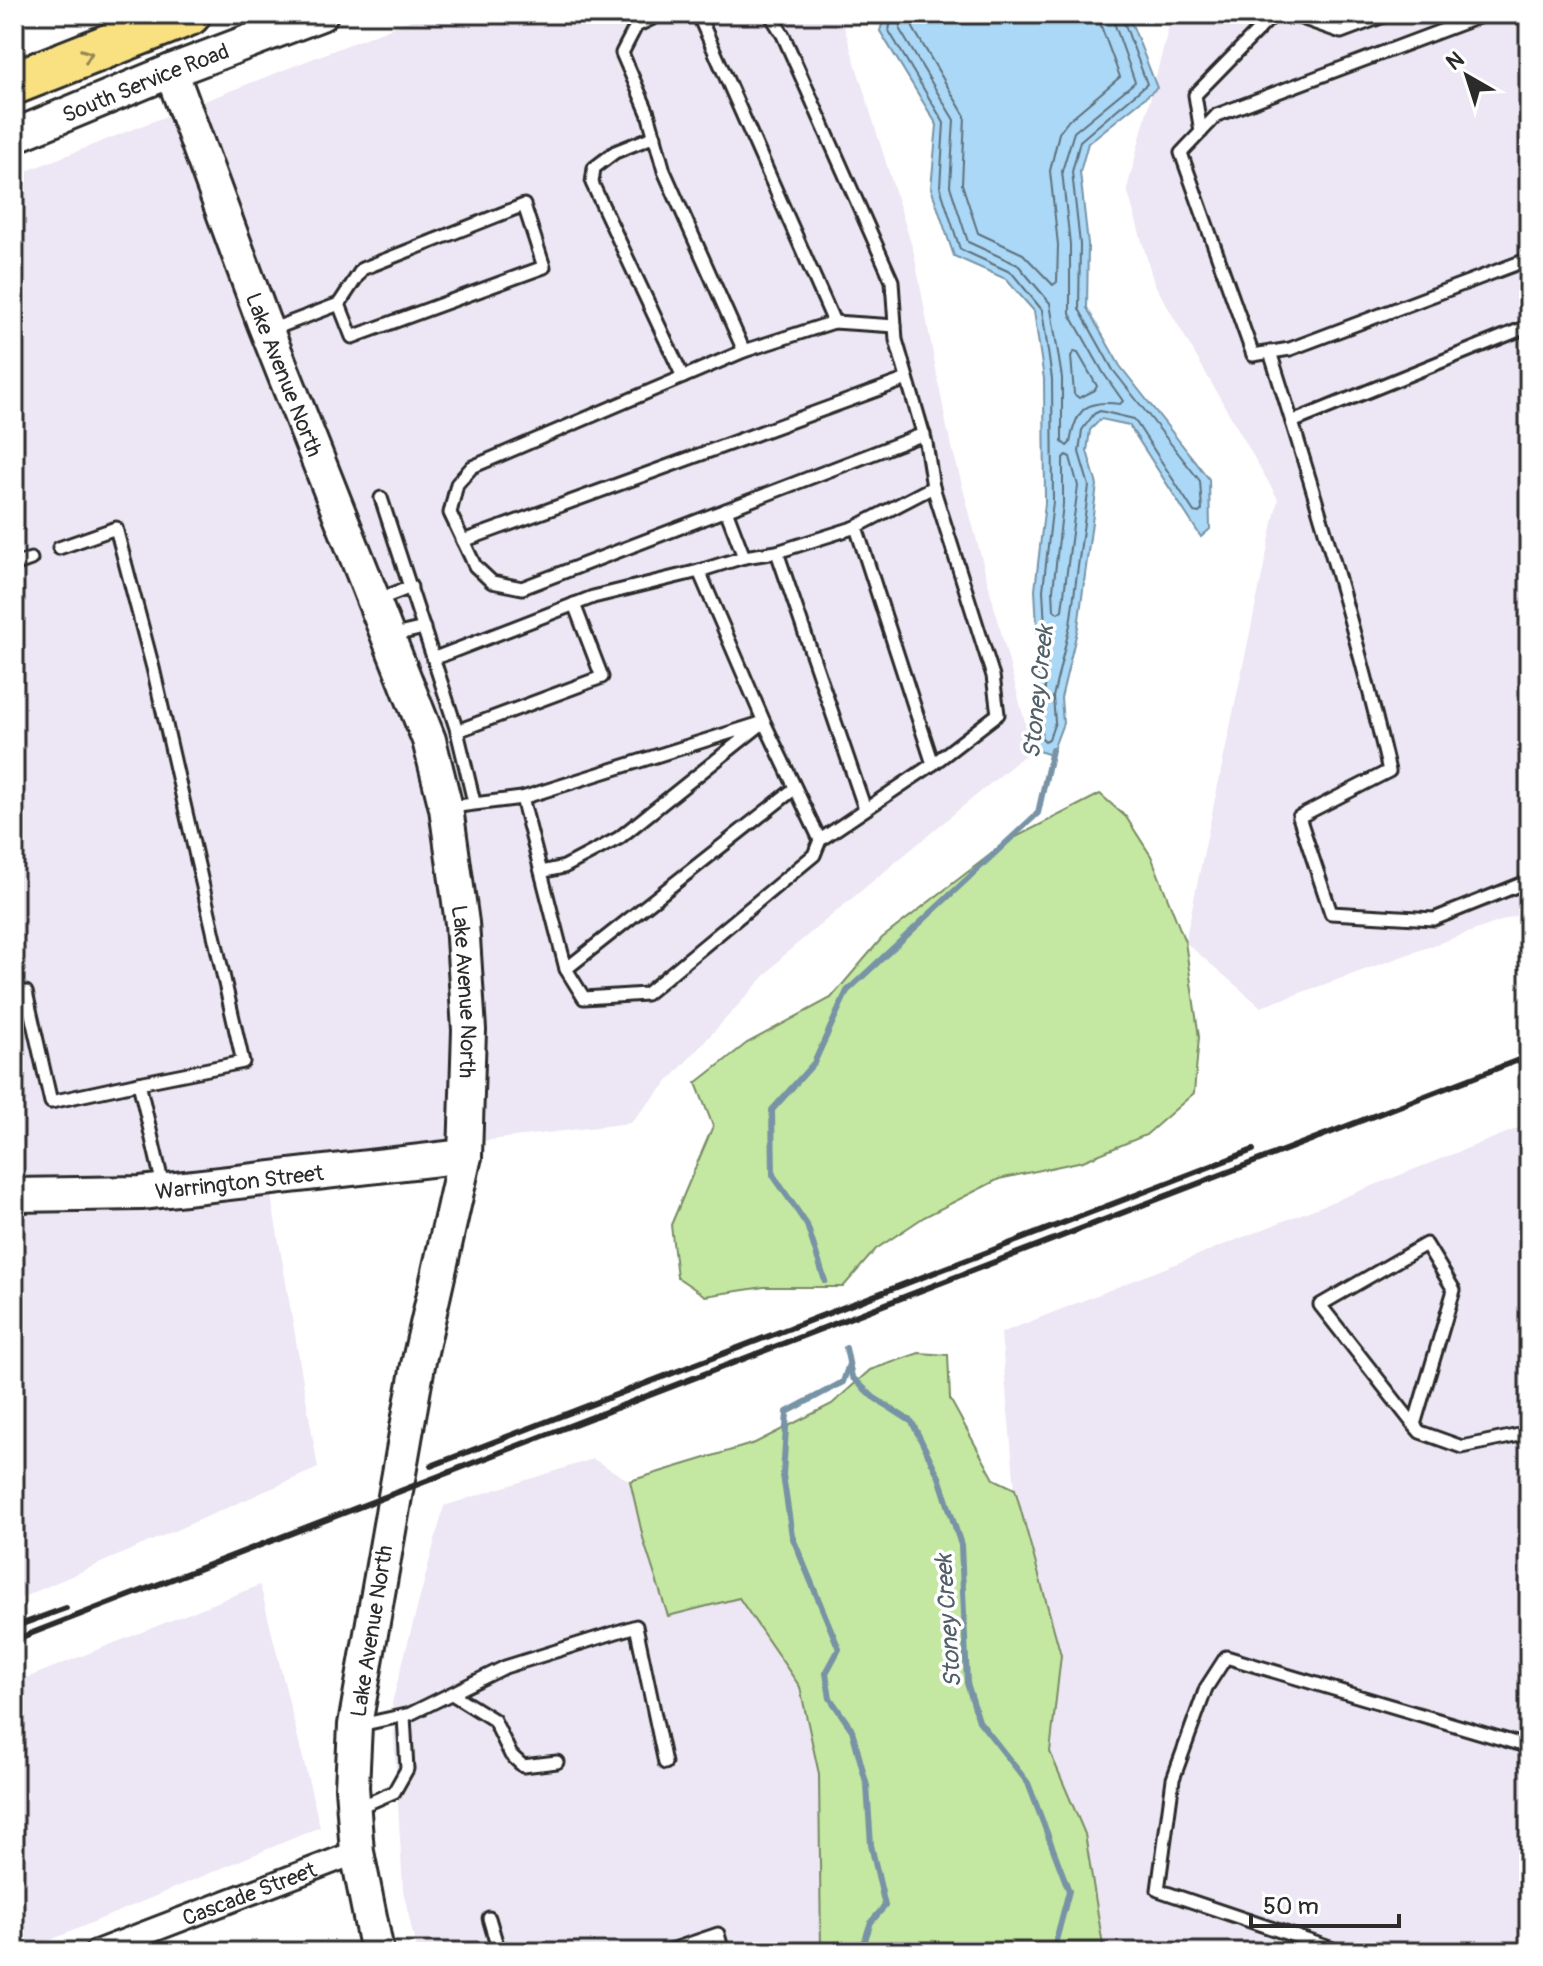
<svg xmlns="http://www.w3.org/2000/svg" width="1543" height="1966" font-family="Pangolin,sans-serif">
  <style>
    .built { fill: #ede6f4 }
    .green { fill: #c4e8a1; stroke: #788a66; stroke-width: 2 }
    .water { fill: #aad8f6; stroke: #7793a5; stroke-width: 2 }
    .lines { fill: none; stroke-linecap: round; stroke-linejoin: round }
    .shore { stroke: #5e707c; stroke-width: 2 }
    .stream { stroke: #7793a5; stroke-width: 6 }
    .lane-casing { stroke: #2b2b2b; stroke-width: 17 }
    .street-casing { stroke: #2b2b2b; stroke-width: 28 }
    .secondary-casing { stroke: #2b2b2b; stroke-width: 38 }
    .highway-casing { stroke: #2b2b2b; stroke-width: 48 }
    .lane { stroke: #fff; stroke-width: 11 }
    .street { stroke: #fff; stroke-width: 22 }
    .secondary { stroke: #fff; stroke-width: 32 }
    .highway { stroke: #f9e181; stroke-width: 42 }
    .rail { stroke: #2b2b2b; stroke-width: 6 }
    .oneway { stroke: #928656 }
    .labels { text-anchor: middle; stroke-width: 7; stroke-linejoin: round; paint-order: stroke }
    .street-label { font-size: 22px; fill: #2b2b2b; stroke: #fff }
    .water-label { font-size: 24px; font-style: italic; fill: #515f68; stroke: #fff }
  </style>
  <rect width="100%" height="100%" fill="#fff"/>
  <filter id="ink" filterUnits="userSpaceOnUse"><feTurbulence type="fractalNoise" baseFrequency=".0125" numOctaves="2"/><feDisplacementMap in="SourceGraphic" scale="16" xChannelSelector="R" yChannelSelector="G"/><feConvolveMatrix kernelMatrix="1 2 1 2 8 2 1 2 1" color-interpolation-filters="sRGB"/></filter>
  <g filter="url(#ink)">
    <g class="built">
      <path d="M426 14H840L914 253 947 428 1032 749 785 954 630 1123 266 1167 318 1468 14 1601V176Z"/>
      <path d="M1172 14H1529V911L1261 1007 1185 942 1278 499 1154 283 1127 189Z"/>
      <path d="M1529 1124V1952H1104L1085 1834 1050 1752 1061 1655 1015 1489 1001 1333Z"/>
      <path d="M593 1459 630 1481 644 1542 668 1616 739 1598 800 1687 819 1774 821 1952H417L403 1890 392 1703 444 1506Z"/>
      <path d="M260 1585 320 1827 22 1952H14V1683Z"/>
    </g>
    <g class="green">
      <path d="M1100 794 1126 817 1151 856 1185 942 1199 1037 1194 1093 1146 1135 1083 1161 999 1179 924 1217 876 1249 843 1287H764L705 1296 677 1277 671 1225 713 1126 696 1083 747 1043 831 998 882 938 1008 841Z"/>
      <path d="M919 1353 948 1355 950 1399 994 1479 1015 1489 1061 1655 1050 1752 1085 1834 1104 1952H821L819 1774 800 1687 739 1598 668 1616 644 1542 630 1481 755 1443 832 1404 870 1370Z"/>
    </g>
    <path class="water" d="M885 14H1128L1157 88 1088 143 1080 172 1088 244 1087 308 1120 366 1209 479 1210 529 1201 537 1129 425 1101 419 1090 430 1087 451 1097 485 1078 627 1061 698 1063 723 1051 755 1032 749 1039 664 1035 590 1045 503 1044 379 1034 311 1006 279 954 256 931 188 937 125 880 31Z"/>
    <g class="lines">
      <g class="shore">
        <path d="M892 14 889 31 944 123 940 187 960 249 1012 273 1042 310 1052 379 1053 502 1043 590 1047 664 1041 737 1045 741 1049 739 1055 722 1053 697 1070 625 1089 486 1079 452 1082 430 1094 414 1100 411 1134 419 1194 512 1199 513 1202 510 1200 481 1113 370 1079 309 1080 244 1072 172 1080 141 1147 84 1121 14"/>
        <path d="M902 14 900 30 954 120 950 186 968 242 1018 265 1050 303 1062 378V442L1067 446 1070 443C1076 409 1086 399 1120 404L1123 401 1104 374 1070 314V244L1062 171 1074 132 1135 82 1111 14"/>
        <path d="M914 14 913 28 965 116 962 184 978 233 1023 254 1053 285 1057 282 1058 245 1050 171 1059 133 1069 120 1120 77 1101 26 1099 14"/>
        <path d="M1074 352 1078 353 1097 386 1095 390 1079 398 1074 394 1071 356Z"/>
        <path d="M1066 455 1070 457 1078 486 1062 610 1058 613 1054 610 1053 590 1063 504V458Z"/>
      </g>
      <g class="stream">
        <path d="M825 1281 807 1225 773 1175 772 1110 814 1063 847 991 1038 813 1052 750"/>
        <path d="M846 1348 852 1377 873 1397 912 1422 939 1477 961 1545 967 1683 979 1721 1028 1783 1069 1891 1053 1952"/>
        <path d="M849 1364 843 1382 787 1412 783 1475 792 1536 839 1649 826 1673 830 1698 852 1730 867 1786 871 1845 885 1906 871 1922 861 1952"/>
      </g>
      <defs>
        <g id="lane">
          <path d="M661 14 636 26 622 53 648 113 664 171 744 351 472 467 457 484 450 513 475 566 492 582 522 588 924 434"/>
          <path d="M698 14 834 322 744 351"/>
          <path d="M770 14 783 35 892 281 896 340 926 443 933 487 856 527 933 764 820 840"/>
          <path d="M1290 14 1341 32 1389 14"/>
          <path d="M1486 14 1217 115 1181 153 1253 355 1290 349 1529 259"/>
          <path d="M1201 132 1195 95 1274 14"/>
          <path d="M655 136 615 152 594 168 592 183 683 377"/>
          <path d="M834 322 895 326"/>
          <path d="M268 331 339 304 362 269 524 205 544 267 352 337 339 304"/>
          <path d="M1270 352C1314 490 1356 630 1389 771L1299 817 1331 913 1434 919 1529 881"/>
          <path d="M1292 422 1529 326"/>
          <path d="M381 498 457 731 474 802"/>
          <path d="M726 510 744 557"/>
          <path d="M463 541 907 379"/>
          <path d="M59 548 116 528 153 668 243 1062 139 1083"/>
          <path d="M777 552 865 809"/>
          <path d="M14 565 31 559"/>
          <path d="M699 571 744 557 777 552 856 527"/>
          <path d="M377 600 411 587"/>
          <path d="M390 636 424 628"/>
          <path d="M435 658 593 597 699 571 764 722 619 838 564 867 541 872 522 798 764 722 820 840 814 855 646 994 584 998 566 969 541 872"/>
          <path d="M457 731 602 677 574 604"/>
          <path d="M933 764 998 714 993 676 933 487"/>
          <path d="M450 807 522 798"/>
          <path d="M566 969 794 789"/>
          <path d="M14 993 26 992 51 1102 139 1083 164 1190"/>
          <path d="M1414 1425 1454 1290 1426 1244 1320 1305 1414 1425 1420 1432 1462 1447 1529 1433"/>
          <path d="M452 1694 494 1720 511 1755 523 1766 557 1762"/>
          <path d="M360 1725 410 1714 505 1667 636 1626 665 1763"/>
          <path d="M357 1808 394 1792 407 1769 404 1716"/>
          <path d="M489 1918 499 1952"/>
          <path d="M665 1952 718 1934 723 1952"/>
          <path d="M1342 1952 1158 1890 1173 1779 1206 1688 1226 1657 1529 1747"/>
        </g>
        <g id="street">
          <path id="s1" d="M96 1952 357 1852"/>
        </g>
        <g id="secondary">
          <path id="s2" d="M171 71 263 321 429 740 446 808 462 923 469 1030 465 1156 418 1365 355 1725 352 1787 357 1852 377 1952"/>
          <path id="s3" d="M14 136 171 71 321 14"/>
          <path id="s4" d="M14 1195 141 1193 465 1156"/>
        </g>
        <path id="highway" d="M14 83 189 14"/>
      </defs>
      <use href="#lane" class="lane-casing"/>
      <use href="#street" class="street-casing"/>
      <use href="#secondary" class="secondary-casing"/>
      <use href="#highway" class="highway-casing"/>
      <use href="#lane" class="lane"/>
      <use href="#street" class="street"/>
      <use href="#secondary" class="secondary"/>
      <use href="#highway" class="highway"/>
      <g class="rail">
        <path d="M431 1466 1253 1150"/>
        <path d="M14 1627 66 1608"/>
        <path d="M14 1640 1529 1056"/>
      </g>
    </g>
    <defs><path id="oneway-chevron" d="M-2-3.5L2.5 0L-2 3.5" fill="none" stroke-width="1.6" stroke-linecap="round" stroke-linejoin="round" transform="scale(2)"/></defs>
    <use class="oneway" href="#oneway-chevron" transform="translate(87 55) rotate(-21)"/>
  </g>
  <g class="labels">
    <g class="street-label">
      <text dy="8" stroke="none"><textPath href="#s3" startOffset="142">South Service Road</textPath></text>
      <text dy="8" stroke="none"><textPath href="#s2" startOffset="324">Lake Avenue North</textPath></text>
      <text dy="8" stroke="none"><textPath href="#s2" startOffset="972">Lake Avenue North</textPath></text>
      <text dy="8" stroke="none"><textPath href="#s4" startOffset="226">Warrington Street</textPath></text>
      <text transform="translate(371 1631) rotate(-81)" y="8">Lake Avenue North</text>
      <text dy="8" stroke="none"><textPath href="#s1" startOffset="164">Cascade Street</textPath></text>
    </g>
    <g class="water-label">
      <text transform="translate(1038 692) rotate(-84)" y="8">Stoney Creek</text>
      <text transform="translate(948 1621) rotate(-94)" y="8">Stoney Creek</text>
    </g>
  </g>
  <rect width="1543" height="1966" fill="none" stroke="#fff" stroke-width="48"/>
  <rect x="24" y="24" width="1495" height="1918" fill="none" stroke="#2b2b2b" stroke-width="3" filter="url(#ink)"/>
  <g transform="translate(1467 76) rotate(321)" stroke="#ffffff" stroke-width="6" paint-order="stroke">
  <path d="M0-6L14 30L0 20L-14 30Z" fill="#2b2b2b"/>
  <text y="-12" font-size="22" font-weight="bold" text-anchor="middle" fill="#2b2b2b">N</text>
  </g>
  <path d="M1251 1914v12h148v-12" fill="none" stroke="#2b2b2b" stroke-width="4"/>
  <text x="1263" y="1914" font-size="24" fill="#2b2b2b" stroke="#ffffff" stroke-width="6" paint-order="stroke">50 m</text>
</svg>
